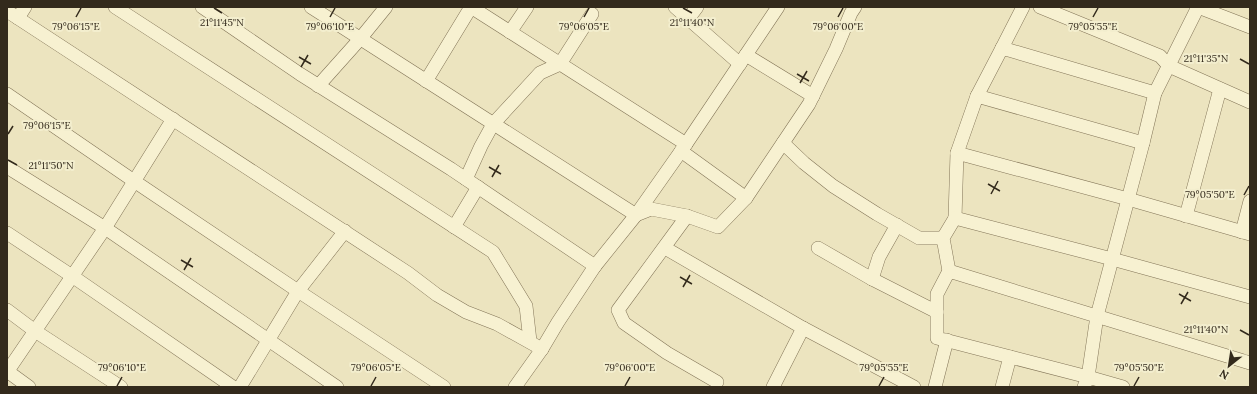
<svg xmlns="http://www.w3.org/2000/svg" width="1257" height="394" font-family="Lora,serif">
  <style>
    .lines { fill: none; stroke-linecap: round; stroke-linejoin: round }
    .minor-casing { stroke: #837558; stroke-width: 14 }
    .minor { stroke: #f7f1d1; stroke-width: 13 }
    .ticks { fill: none; stroke: #332a1c; stroke-width: 1.5 }
    .ticks-label { font-size: 10px; text-anchor: middle; fill: #332a1c; stroke: #f3eece; stroke-width: 4; stroke-linejoin: round; paint-order: stroke }
  </style>
  <rect width="100%" height="100%" fill="#ece4bf"/>
  <g class="lines">
    <defs>
      <g id="minor">
        <path d="M115 7 493 252 526 306 530 341"/>
        <path d="M202 7 300 74 451 169 595 266"/>
        <path d="M311 7 636 215"/>
        <path d="M471 7 686 144"/>
        <path d="M675 7 740 64"/>
        <path d="M1040 7 1160 56 1169 66 1250 102"/>
        <path d="M1198 7 1155 93 1143 143 1097 316 1088 377 937 338V294L949 271 1250 363"/>
        <path d="M1198 7 1250 27"/>
        <path d="M7 11 408 273 437 295 466 312 497 324 542 349"/>
        <path d="M18 18 25 7"/>
        <path d="M688 19 697 7"/>
        <path d="M510 32 527 7"/>
        <path d="M1002 48 1023 7"/>
        <path d="M746 55 813 96"/>
        <path d="M426 81 471 7"/>
        <path d="M318 86 360 39 386 7"/>
        <path d="M7 94 134 181 298 291 240 387"/>
        <path d="M977 96 1002 48 1155 93"/>
        <path d="M783 143 804 163 833 186 877 214 919 238H943"/>
        <path d="M681 151 746 198"/>
        <path d="M957 153 977 96 1143 143"/>
        <path d="M7 167 105 228 337 387"/>
        <path d="M466 179 481 146 493 124 540 73 560 64 592 14"/>
        <path d="M636 215 651 209 687 216 718 227 746 198 809 104 836 49 851 13 855 7"/>
        <path d="M687 216 618 310 624 323 667 353 717 382"/>
        <path d="M1186 216 1220 89"/>
        <path d="M955 218 957 153 1128 199 1250 234"/>
        <path d="M454 227 478 187"/>
        <path d="M345 231 298 291 444 387"/>
        <path d="M1242 232 1250 201"/>
        <path d="M7 233 72 276 233 387"/>
        <path d="M665 248 803 328 914 387"/>
        <path d="M818 248 872 279 937 312"/>
        <path d="M949 271 943 238 955 218 1112 259 1250 297"/>
        <path d="M872 279 879 257 897 225"/>
        <path d="M7 310 35 331 121 387"/>
        <path d="M7 371 29 387"/>
        <path d="M7 372 105 228 173 119"/>
        <path d="M515 387 542 349 558 322 595 266 636 215 686 144 778 7"/>
        <path d="M773 387 803 328"/>
        <path d="M935 387 947 340"/>
        <path d="M1002 387 1010 357"/>
        <path d="M1084 387 1088 377 1123 387"/>
      </g>
    </defs>
    <use href="#minor" class="minor-casing"/>
    <use href="#minor" class="minor"/>
  </g>
  <path class="ticks" d="M214 8 222 13M683 8 692 13M76 17 81 8M330 17 335 8M584 17 589 8M838 17 843 8M1093 17 1098 8M299 57 311 64M1240 59 1249 64M301 67 308 55M797 74 809 81M800 83 807 71M8 134 13 126M8 160 17 165M489 167 501 174M492 177 499 165M988 184 1000 191M991 194 998 181M1244 195 1249 186M181 260 193 267M184 270 191 258M680 277 692 284M683 287 690 275M1179 294 1191 301M1181 304 1188 292M1240 330 1249 335M117 386 122 377M371 386 376 377M625 386 630 377M879 386 884 377M1134 386 1139 377"/>
  <g class="ticks-label">
    <text x="222" y="26">21°11'45"N</text>
    <text x="692" y="26">21°11'40"N</text>
    <text x="76" y="30">79°06'15"E</text>
    <text x="330" y="30">79°06'10"E</text>
    <text x="584" y="30">79°06'05"E</text>
    <text x="838" y="30">79°06'00"E</text>
    <text x="1093" y="30">79°05'55"E</text>
    <text x="1206" y="62">21°11'35"N</text>
    <text x="47" y="129">79°06'15"E</text>
    <text x="51" y="169">21°11'50"N</text>
    <text x="1210" y="198">79°05'50"E</text>
    <text x="1206" y="333">21°11'40"N</text>
    <text x="122" y="371">79°06'10"E</text>
    <text x="376" y="371">79°06'05"E</text>
    <text x="630" y="371">79°06'00"E</text>
    <text x="884" y="371">79°05'55"E</text>
    <text x="1139" y="371">79°05'50"E</text>
  </g>
  <rect width="1257" height="394" fill="none" stroke="#332a1c" stroke-width="16"/>
  <g transform="translate(1229 366) rotate(210)" stroke="#f3eece" stroke-width="3" paint-order="stroke">
  <path d="M0-3L7 15L0 10L-7 15Z" fill="#332a1c"/>
  <text y="-6" font-size="11" font-weight="bold" text-anchor="middle" fill="#332a1c">N</text>
  </g>
</svg>
